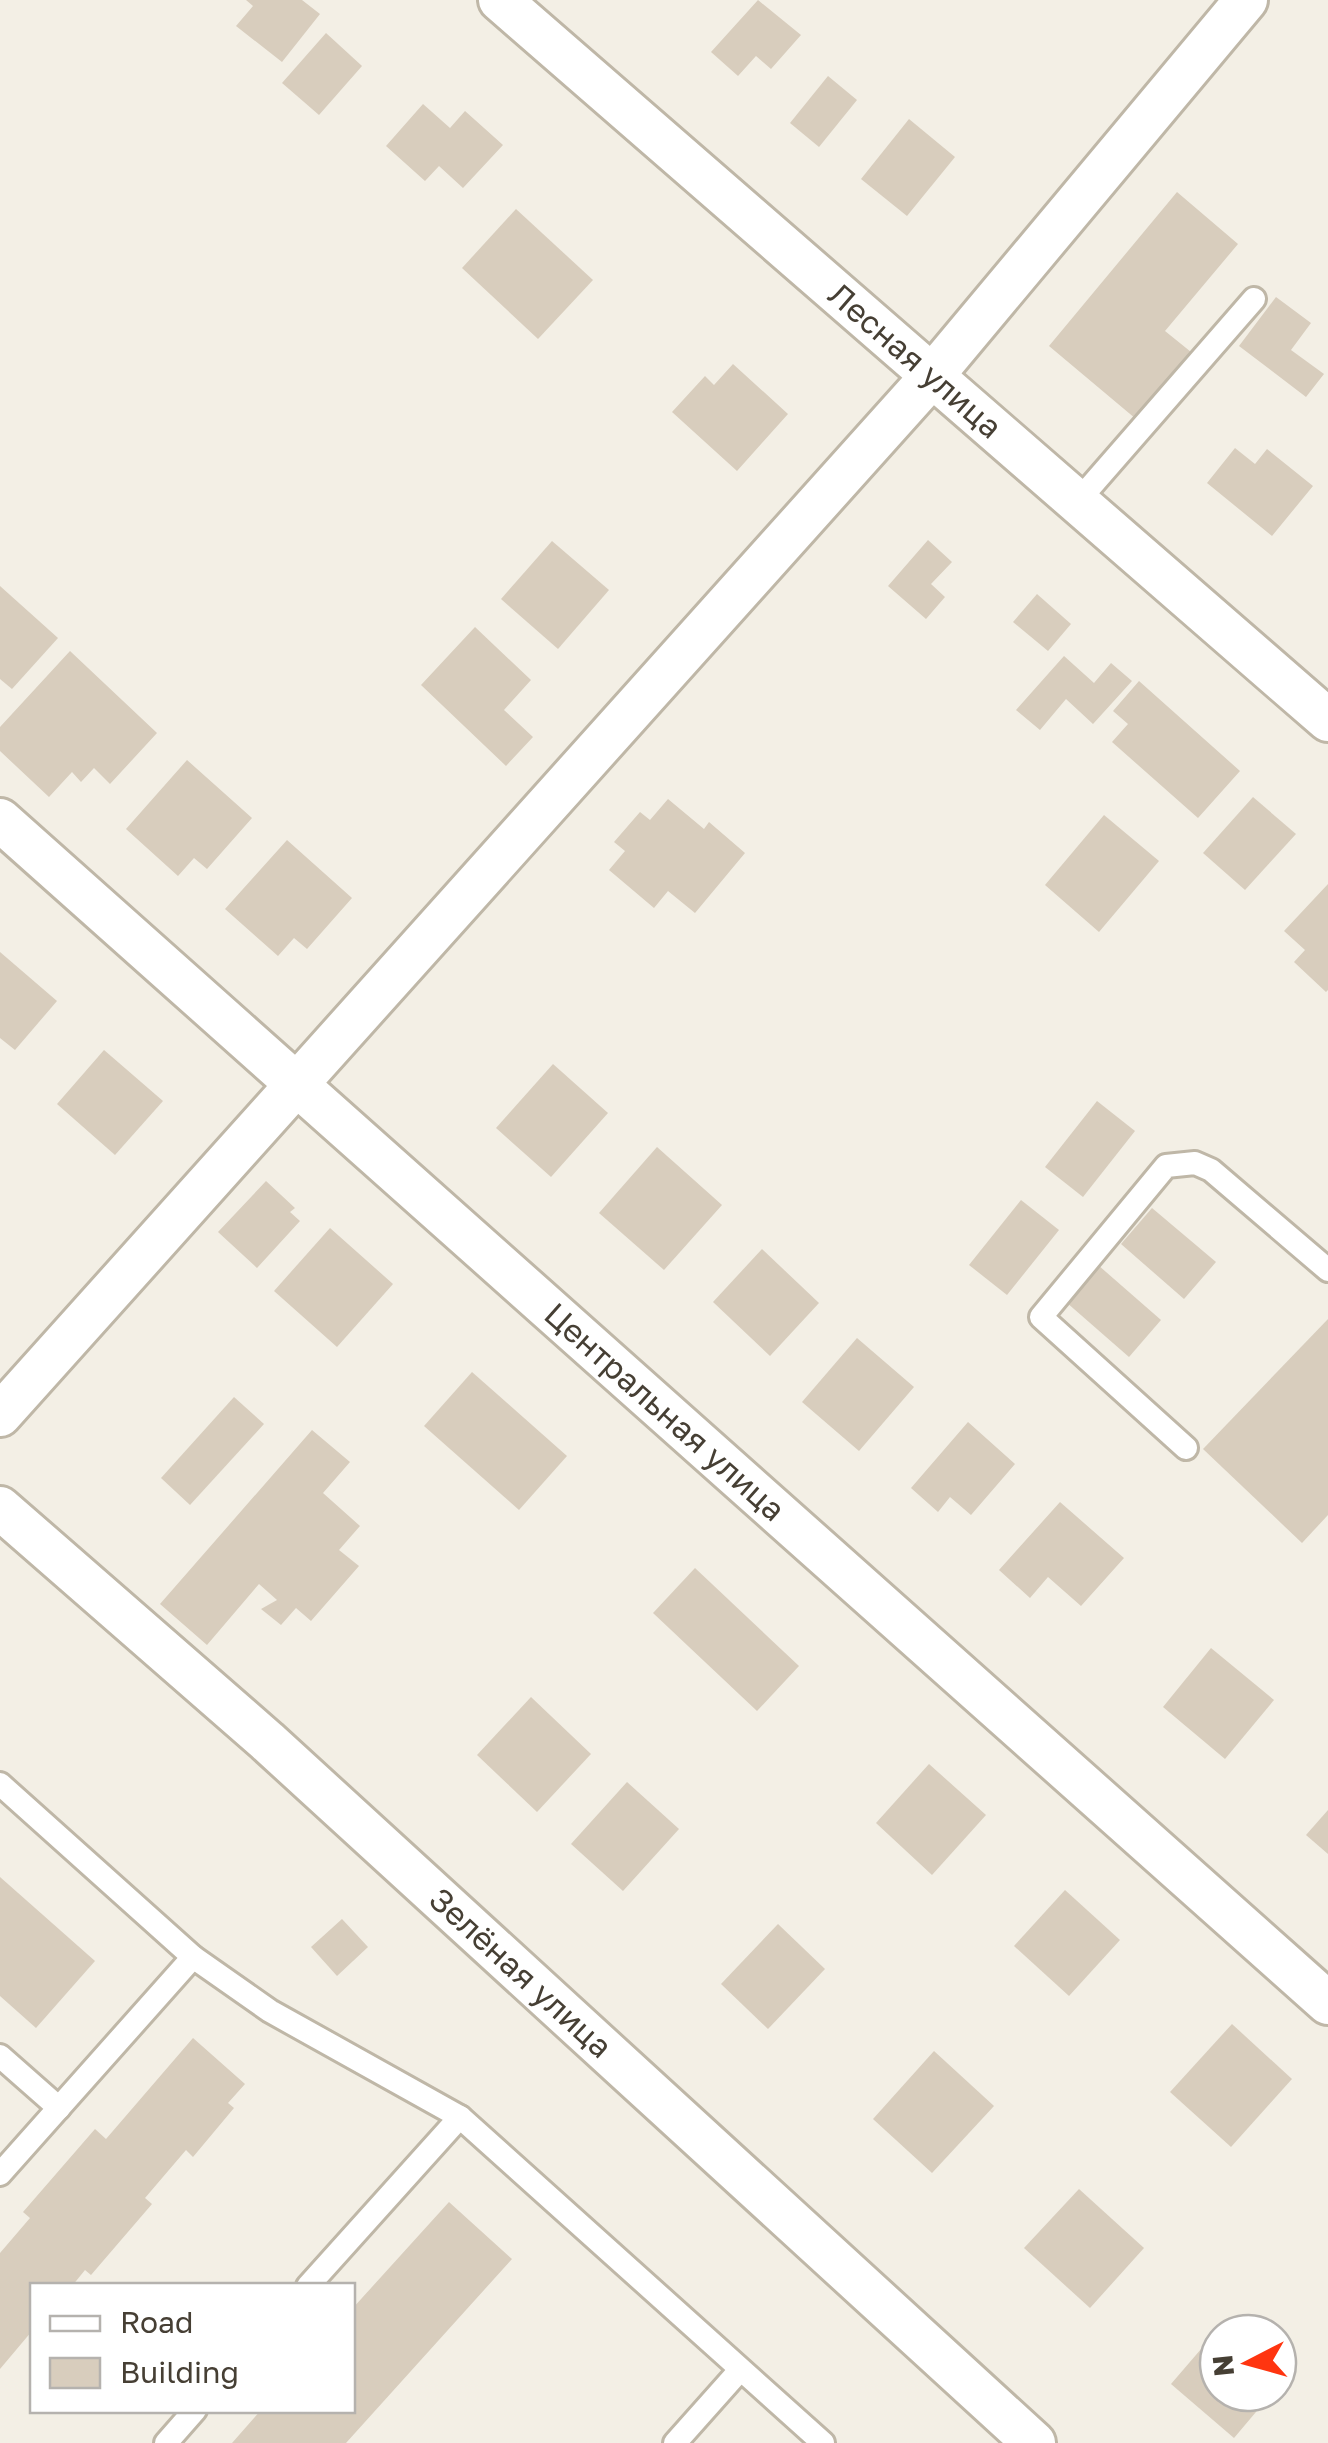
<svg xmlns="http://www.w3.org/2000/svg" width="1328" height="2443" font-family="'Golos Text',sans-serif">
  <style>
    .building { fill: #d8cdbd }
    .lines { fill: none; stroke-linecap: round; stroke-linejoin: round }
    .lane-casing { stroke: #bfb7a7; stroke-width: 28 }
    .street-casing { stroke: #bfb7a7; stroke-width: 48 }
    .lane { stroke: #fff; stroke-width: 22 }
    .street { stroke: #fff; stroke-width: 42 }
    .labels { text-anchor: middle; stroke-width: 10; stroke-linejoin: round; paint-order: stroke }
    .street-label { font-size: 32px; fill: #463f34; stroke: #fff }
  </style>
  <rect width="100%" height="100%" fill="#f3efe5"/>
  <g class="building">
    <path d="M246 0H302L320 14 282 62 236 26 253 6Z"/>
    <path d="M758 0 801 35 771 69 756 56 738 76 711 52Z"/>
    <path d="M326 33 362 66 319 115 282 83Z"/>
    <path d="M828 76 857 100 819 147 790 123Z"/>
    <path d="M423 104 450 128 465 111 503 145 463 188 439 166 425 181 386 146Z"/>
    <path d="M909 119 955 157 907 216 861 179Z"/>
    <path d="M1177 192 1238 244 1165 331 1191 352 1136 419 1049 346Z"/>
    <path d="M516 209 593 280 538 339 462 268Z"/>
    <path d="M1276 297 1311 323 1291 350 1324 374 1306 397 1239 346Z"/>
    <path d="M733 364 788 414 737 471 672 412 705 376 714 385Z"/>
    <path d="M1235 448 1255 464 1267 449 1313 486 1272 536 1207 483Z"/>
    <path d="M928 540 952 562 931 584 945 597 926 619 888 586Z"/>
    <path d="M552 541 609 590 558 649 501 599Z"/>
    <path d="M0 586 58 638 12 689 0 679Z"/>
    <path d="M1037 594 1071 624 1048 651 1013 622Z"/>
    <path d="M475 627 531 680 504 710 533 737 506 766 421 685Z"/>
    <path d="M70 651 157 733 110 784 94 768 81 782 72 772 49 797 0 751V727Z"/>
    <path d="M1064 656 1094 683 1111 663 1132 681 1093 724 1066 699 1040 730 1016 710Z"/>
    <path d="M1139 681 1240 771 1198 818 1112 742 1128 724 1113 711Z"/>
    <path d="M187 760 252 818 207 869 194 858 178 876 126 829Z"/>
    <path d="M1253 797 1296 834 1245 890 1203 853Z"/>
    <path d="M668 799 704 829 709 822 745 853 695 913 668 891 654 908 609 870 625 851 614 842 640 812 650 820Z"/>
    <path d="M1104 815 1159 861 1099 932 1045 885Z"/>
    <path d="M287 840 352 898 307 949 294 938 278 956 225 909Z"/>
    <path d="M1328 884V990L1326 992 1294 962 1305 950 1284 931Z"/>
    <path d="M0 952 57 1001 15 1050 0 1038Z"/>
    <path d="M104 1050 163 1101 115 1155 57 1104Z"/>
    <path d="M553 1064 608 1113 551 1177 496 1128Z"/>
    <path d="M1097 1101 1135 1131 1083 1197 1045 1167Z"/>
    <path d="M657 1147 722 1205 664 1270 599 1213Z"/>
    <path d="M266 1181 295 1208 290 1212 300 1221 257 1268 218 1232Z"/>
    <path d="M1021 1200 1059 1230 1007 1295 969 1265Z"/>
    <path d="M1152 1208 1216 1262 1184 1299 1121 1244Z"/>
    <path d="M330 1228 393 1284 337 1347 274 1291Z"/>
    <path d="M762 1249 819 1303 770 1356 713 1302Z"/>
    <path d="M1098 1265 1161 1320 1129 1357 1066 1302Z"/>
    <path d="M1328 1319V1515L1302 1543 1203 1449Z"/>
    <path d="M857 1338 914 1387 859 1451 802 1402Z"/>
    <path d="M472 1372 567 1456 519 1510 424 1426Z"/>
    <path d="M234 1397 264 1424 190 1505 161 1478Z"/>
    <path d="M968 1422 1015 1464 971 1515 950 1497 938 1512 911 1488Z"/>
    <path d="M312 1430 350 1462 323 1493 360 1526 339 1550 359 1566 311 1621 296 1608 281 1625 261 1609 277 1600 259 1584 207 1645 160 1604Z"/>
    <path d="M1060 1502 1124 1558 1081 1606 1048 1577 1030 1598 999 1570Z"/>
    <path d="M695 1568 799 1666 757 1711 653 1613Z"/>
    <path d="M1211 1648 1274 1700 1225 1759 1163 1707Z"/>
    <path d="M531 1697 591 1754 537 1812 477 1755Z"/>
    <path d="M929 1764 986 1815 932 1875 876 1823Z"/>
    <path d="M627 1782 679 1829 623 1891 571 1844Z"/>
    <path d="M1328 1810V1854L1306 1835Z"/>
    <path d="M0 1877 95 1961 36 2028 0 1996Z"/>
    <path d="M1065 1890 1120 1940 1069 1996 1014 1946Z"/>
    <path d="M342 1919 368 1947 337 1976 311 1947Z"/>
    <path d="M778 1924 825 1969 768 2029 721 1984Z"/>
    <path d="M1232 2024 1292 2079 1231 2147 1170 2092Z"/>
    <path d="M193 2038 245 2084 228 2103 234 2108 193 2157 186 2150 145 2198 152 2204 91 2275 85 2270 72 2286H32V2331L0 2369V2253L30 2218 23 2212 95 2129 106 2139Z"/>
    <path d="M934 2051 994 2106 932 2173 873 2119Z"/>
    <path d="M1079 2189 1144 2248 1090 2308 1024 2248Z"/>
    <path d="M449 2202 512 2259 346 2443H232L261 2410H352V2309Z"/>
    <path d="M1226 2320 1241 2333H1218V2393H1272L1234 2438 1171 2384Z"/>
  </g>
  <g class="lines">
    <defs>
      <g id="lane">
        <path d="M1078 501 1254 299"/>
        <path d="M1186 1448 1041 1317 1166 1166 1195 1163 1211 1170 1328 1270"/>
        <path d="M0 1784 193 1957 270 2011 460 2117 823 2443"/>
        <path d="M0 2056 59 2108"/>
        <path d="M0 2174 193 1957"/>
        <path d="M308 2286 460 2117"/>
        <path d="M166 2443 195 2410"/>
        <path d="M675 2443 740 2370"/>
      </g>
      <g id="street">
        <path id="s1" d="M500 0 1328 720"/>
        <path id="s2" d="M0 820 1328 2003"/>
        <path d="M0 1415 932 376 1246 0"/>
        <path id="s3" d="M0 1508 267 1741 1034 2443"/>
      </g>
    </defs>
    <use href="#lane" class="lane-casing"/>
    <use href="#street" class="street-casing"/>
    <use href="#lane" class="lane"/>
    <use href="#street" class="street"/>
  </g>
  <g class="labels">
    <g class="street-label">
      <text dy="11" stroke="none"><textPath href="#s1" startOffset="550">Лесная улица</textPath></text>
      <text dy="11" stroke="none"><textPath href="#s2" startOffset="890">Центральная улица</textPath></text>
      <text dy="11" stroke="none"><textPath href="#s3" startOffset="698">Зелёная улица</textPath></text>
    </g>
  </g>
  <rect x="30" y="2283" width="325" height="130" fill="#ffffff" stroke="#b5b2ae" stroke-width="2.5"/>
  <rect x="50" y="2316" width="50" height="15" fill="#ffffff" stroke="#b5b2ae" stroke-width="2.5"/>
  <text x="120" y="2333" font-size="30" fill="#463f34">Road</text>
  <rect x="50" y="2358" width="50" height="30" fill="#d8cdbd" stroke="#b5b2ae" stroke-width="2.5"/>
  <text x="120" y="2383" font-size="30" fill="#463f34">Building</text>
  <g transform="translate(1248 2363) rotate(264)"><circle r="48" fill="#ffffff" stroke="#b5b2ae" stroke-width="2.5"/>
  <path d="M0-8L18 38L0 25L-18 38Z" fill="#ff3510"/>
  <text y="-15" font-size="28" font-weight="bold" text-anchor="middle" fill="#463f34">N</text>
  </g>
</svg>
